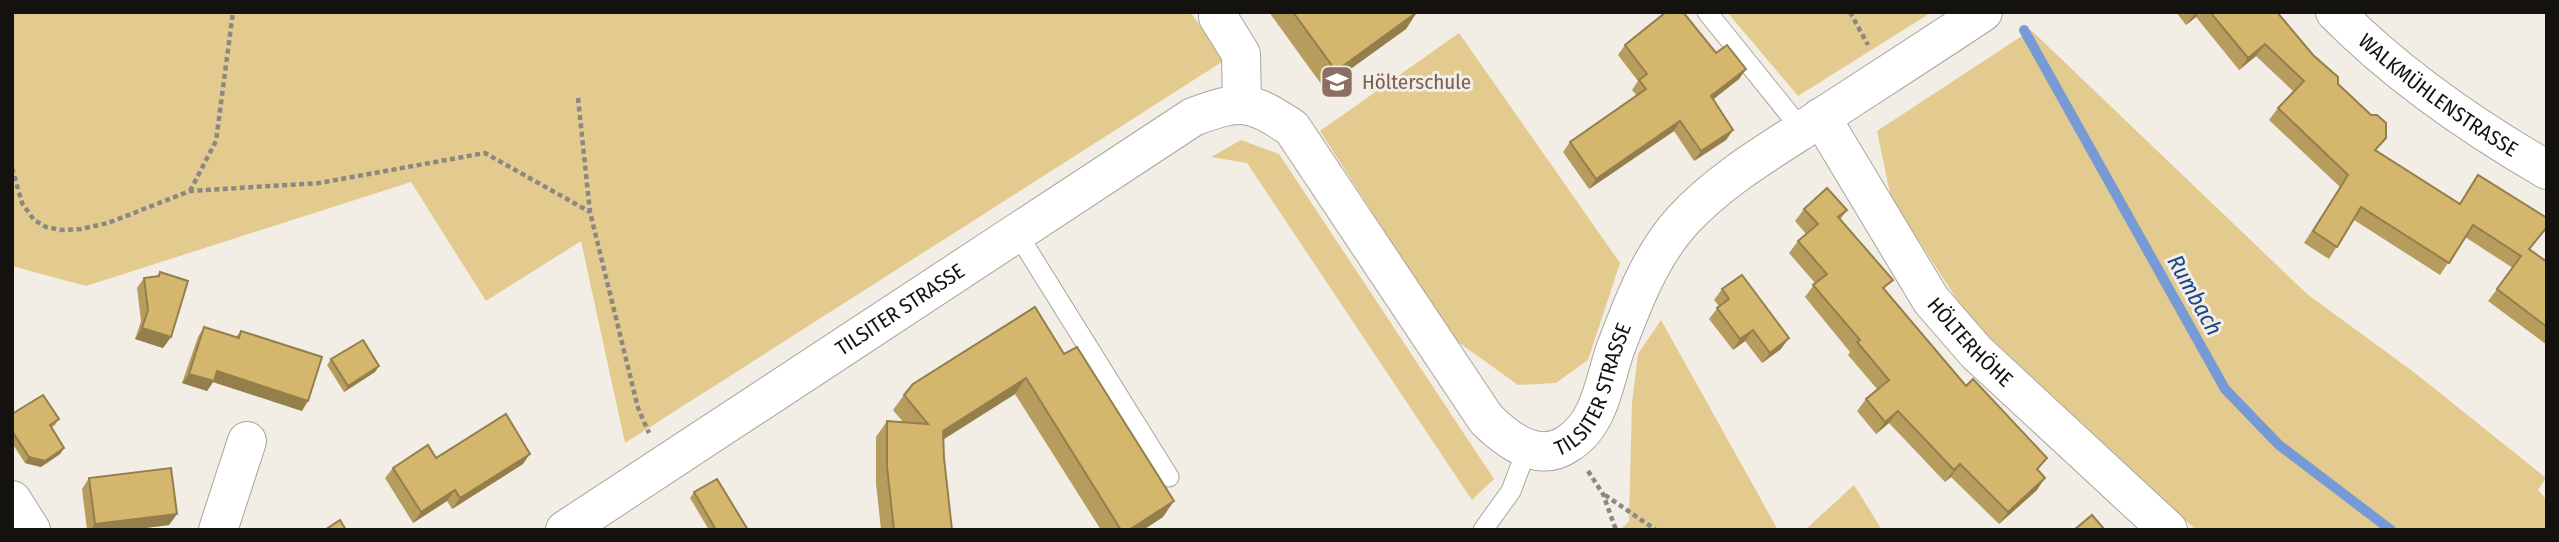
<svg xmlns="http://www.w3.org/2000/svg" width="2559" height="542" font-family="'Fira Sans Condensed',sans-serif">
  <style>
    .green { fill: #e3ca8e }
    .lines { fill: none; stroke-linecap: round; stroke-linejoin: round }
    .stream { stroke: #759ad6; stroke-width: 10 }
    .lane-casing { stroke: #a8a59d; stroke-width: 21 }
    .street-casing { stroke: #a8a59d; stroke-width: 40 }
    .path { stroke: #8b8883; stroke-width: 4.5; stroke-dasharray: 5 3.5; stroke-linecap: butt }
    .lane { stroke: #fff; stroke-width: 19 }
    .street { stroke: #fff; stroke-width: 38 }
    .wall { fill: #b69d5e }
    .shaded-wall { fill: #947f4c }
    .building { fill: #d4b66d; stroke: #947f4c; stroke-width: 2 }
    .labels { text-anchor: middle; stroke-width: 6; stroke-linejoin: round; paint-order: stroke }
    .education-label { font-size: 21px; fill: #785e54; stroke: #f2eee6; text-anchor: start }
    .street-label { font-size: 21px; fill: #13120f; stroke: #f2eee6 }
    .water-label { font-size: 23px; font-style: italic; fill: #18458c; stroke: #f2eee6 }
  </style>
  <rect width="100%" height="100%" fill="#f2eee6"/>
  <g class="green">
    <path d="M12 12H1190L1225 60 625 443 581 241 486 301 411 182 86 286 12 266Z"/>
    <path d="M1727 12H1932L1798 96Z"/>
    <path d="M2031 30 2307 294 2415 373 2546 478 2538 490 2547 500V530H2196L1969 318 1891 198 1877 131Z"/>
    <path d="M1459 33 1620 263 1588 360 1556 383 1518 385 1454 339 1320 131Z"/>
    <path d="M1241 140 1279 154 1494 479 1472 500 1247 163 1211 157Z"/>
    <path d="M1661 320 1778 530H1620L1629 521 1632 403 1638 354Z"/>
    <path d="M1854 485 1882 530H1805Z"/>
  </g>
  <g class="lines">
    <path class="stream" d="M2024 30 2225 389 2279 445 2391 530"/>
    <defs>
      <g id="lane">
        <path d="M1707 12 1802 130"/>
        <path d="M1017 233 1169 477"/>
        <path d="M1483 530 1511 491 1527 449"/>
      </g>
      <g id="street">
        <path id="s1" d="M2335 12C2397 75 2471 126 2547 170"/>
        <path d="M1218 17 1241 54 1242 105"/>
        <path id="s2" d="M1821 117 1931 300 1976 352 2168 530"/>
        <path d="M12 500 31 530"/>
        <path d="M218 530 247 441"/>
        <path id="s3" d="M565 530 1193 117C1241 99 1250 100 1292 128L1486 419C1508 441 1539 464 1569 443 1600 423 1604 382 1615 350 1632 305 1650 256 1683 220 1719 181 1766 153 1810 125 1868 87 1926 50 1983 12"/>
      </g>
    </defs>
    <use href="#lane" class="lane-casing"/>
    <use href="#street" class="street-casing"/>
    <g class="path">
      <path d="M1850 12 1868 45"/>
      <path d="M578 98 590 212 638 408 649 433"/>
      <path d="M12 168 22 203 34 220 46 227 61 230 81 229 108 223 190 191 319 183 485 153 590 212"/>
      <path d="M190 191 216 141 233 12"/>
      <path d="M1588 471 1603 494 1616 530"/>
      <path d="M1605 495 1656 530"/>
    </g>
    <use href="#lane" class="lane"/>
    <use href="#street" class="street"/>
  </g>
  <g class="wall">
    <path d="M1269 12H1417L1406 29 1324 88Z"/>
    <path d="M2176 12H2277L2338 84 2376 151 2459 204 2478 175 2530 249 2547 262V345L2488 301 2513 268 2465 237 2440 275 2354 220 2329 259 2304 243 2340 187 2269 120 2278 108 2294 92 2256 56 2239 70 2196 17 2186 25Z"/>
    <path d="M1625 45 1716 53 1746 69 1739 79 1713 99 1733 130 1726 140 1694 161 1674 131 1589 189 1563 152 1570 142 1637 96 1632 90 1638 81 1618 55Z"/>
    <path d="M1804 209 1847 210 1840 220 1885 291 2038 471 2037 490 1999 524 1951 477 1945 482 1889 423 1876 434 1857 411 1866 399 1877 389 1848 355 1850 352 1805 297 1815 283 1789 253 1798 241 1806 234 1795 221Z"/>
    <path d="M160 272 171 337 163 348 135 339 141 321 137 288 144 278 157 276Z"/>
    <path d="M1722 289 1781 349 1762 363 1745 341 1733 350 1709 319 1719 306 1714 300Z"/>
    <path d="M204 327 236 337 241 331 302 411 213 382 207 391 182 383 198 337Z"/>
    <path d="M1064 354 1163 517 1143 530H1101L1015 394 944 439V458L952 530H881L876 483V437L887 421 903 422 893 410 904 395Z"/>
    <path d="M331 359 379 366 375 372 344 392 327 365Z"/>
    <path d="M12 414 59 419 55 425 51 428 64 448 60 454 41 467 25 463 12 443Z"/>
    <path d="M436 458 523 464 452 509 447 501 413 523 385 478 393 468Z"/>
    <path d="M89 478 177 514 169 525 129 530H87L82 489Z"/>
    <path d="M694 492 748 530H709L690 498Z"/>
  </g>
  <g class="shaded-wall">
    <path d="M1417 12 1406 29 1324 88 1336 71Z"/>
    <path d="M2196 12H2199L2196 17 2186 25Z"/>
    <path d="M2265 44 2256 56 2239 70 2248 58Z"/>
    <path d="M1746 69 1739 79 1705 106 1711 96Z"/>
    <path d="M1680 121 1674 131 1589 189 1596 179Z"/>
    <path d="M1733 130 1726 140 1694 161 1701 151Z"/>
    <path d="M142 328 171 337 163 348 135 339Z"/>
    <path d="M1753 330 1745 341 1733 350 1740 339Z"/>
    <path d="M1789 338 1781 349 1762 363 1770 353Z"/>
    <path d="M379 366 375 372 344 392 348 386Z"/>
    <path d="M217 371 308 401 302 411 213 382 207 391 182 383 189 374Z"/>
    <path d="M1026 378 1015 394 933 446 943 431Z"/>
    <path d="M1898 411 1889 423 1876 434 1885 422Z"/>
    <path d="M64 448 60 454 41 467 25 463 29 457Z"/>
    <path d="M530 454 523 464 452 509 460 498Z"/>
    <path d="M1960 464 1951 477 1945 482 1954 470Z"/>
    <path d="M2045 478 2037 490 1999 524 2008 512Z"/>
    <path d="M455 490 447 501 413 523 421 512Z"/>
    <path d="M1174 501 1163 517 1143 530H1129Z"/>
    <path d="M177 514 169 525 129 530H91L95 524Z"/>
  </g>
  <g class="building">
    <path d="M1293 12H1417L1336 71Z"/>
    <path d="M1666 12H1683L1716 53 1727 45 1746 69 1711 96 1733 130 1701 151 1680 121 1596 179 1570 142 1646 89 1639 80 1647 74 1625 45Z"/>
    <path d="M2210 12H2277L2313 55 2338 77V84L2371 115H2377L2386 123V138L2375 150 2460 204 2478 175 2547 218V227L2529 249 2547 262V327L2497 289 2521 256 2473 225 2449 263 2361 207 2337 247 2313 231 2348 175 2278 108 2304 81 2265 44 2248 58Z"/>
    <path d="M1827 188 1847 210 1838 217 1893 280 1883 288 1966 386 1973 379 2047 458 2037 469 2045 478 2008 512 1960 464 1954 470 1898 411 1885 422 1866 399 1889 380 1857 342 1860 340 1813 285 1827 274 1798 241 1818 224 1804 209Z"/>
    <path d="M160 272 188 281 171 337 142 328 148 310 144 278 159 276Z"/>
    <path d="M1742 275 1789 338 1770 353 1753 330 1740 339 1717 308 1729 299 1722 289Z"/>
    <path d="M1035 307 1064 354 1077 347 1174 501 1129 530H1121L1026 378 943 431 944 458 952 530H894L887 467V421L928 424 904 395 913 384Z"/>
    <path d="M204 327 239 338 241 331 322 357 308 401 217 371 214 381 189 374Z"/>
    <path d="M363 340 379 366 348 386 331 359Z"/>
    <path d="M43 395 59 419 50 425 64 448 45 461 29 457 12 431V414Z"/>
    <path d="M506 414 530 454 460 498 455 490 421 512 393 468 428 445 436 458Z"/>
    <path d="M171 468 177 514 95 524 89 478Z"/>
    <path d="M717 479 748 530H716L694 492Z"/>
    <path d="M2092 515 2105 530H2074Z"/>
    <path d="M340 520 346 530H325Z"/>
  </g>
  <defs>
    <symbol id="school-square" viewBox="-11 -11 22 22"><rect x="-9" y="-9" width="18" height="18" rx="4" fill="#8d6e63" stroke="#f2eee6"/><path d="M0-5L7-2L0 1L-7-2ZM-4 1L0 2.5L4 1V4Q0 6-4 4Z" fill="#fff"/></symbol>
  </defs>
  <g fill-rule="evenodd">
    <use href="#school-square" x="1318" y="63" width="38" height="38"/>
  </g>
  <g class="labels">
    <g class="education-label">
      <text x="1362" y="89">Hölterschule</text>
    </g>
    <g class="street-label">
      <text dy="7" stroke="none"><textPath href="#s1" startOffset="133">WALKMÜHLENSTRASSE</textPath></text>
      <text dy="7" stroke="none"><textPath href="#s3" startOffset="401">TILSITER STRASSE</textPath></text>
      <text dy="7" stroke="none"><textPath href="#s2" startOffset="271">HÖLTERHÖHE</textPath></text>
      <text dy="7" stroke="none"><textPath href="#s3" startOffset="1362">TILSITER STRASSE</textPath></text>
    </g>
    <g class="water-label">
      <text transform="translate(2195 295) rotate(61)" y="8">Rumbach</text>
    </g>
  </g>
  <rect width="2559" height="542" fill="none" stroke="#13120f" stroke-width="28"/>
</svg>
